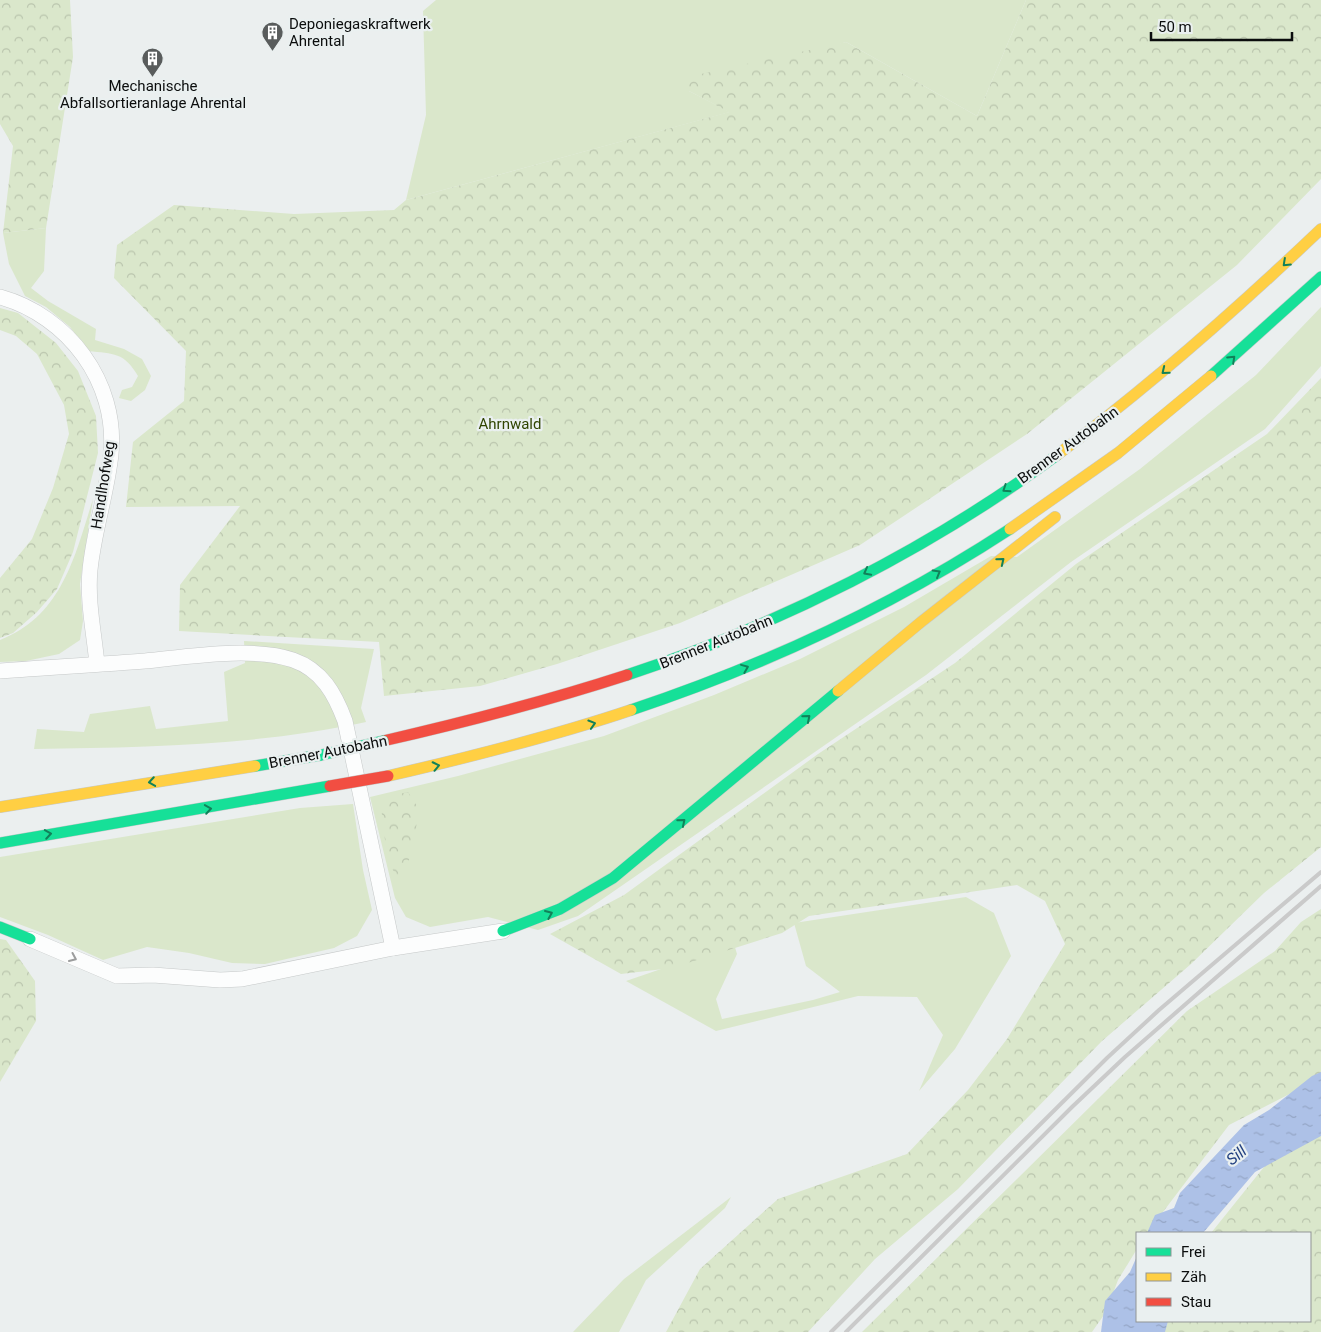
<svg xmlns="http://www.w3.org/2000/svg" width="1321" height="1332" font-family="Roboto,sans-serif">
  <style>
    .grass { fill: #dae7cb }
    .forest { fill: url(#forest-crowns) }
    .water { fill: url(#water-ripples) }
    .lines { fill: none; stroke-linecap: round; stroke-linejoin: round }
    .street-casing { stroke: #c6c9c9; stroke-width: 16 }
    .fast-casing { stroke: #c6c9c9; stroke-width: 12 }
    .slow-casing { stroke: #c6c9c9; stroke-width: 12 }
    .jam-casing { stroke: #c6c9c9; stroke-width: 12 }
    .street { stroke: #fcfdfd; stroke-width: 15 }
    .fast { stroke: #16e098; stroke-width: 11 }
    .slow { stroke: #ffcf43; stroke-width: 11 }
    .jam { stroke: #f24e42; stroke-width: 11 }
    .rail { stroke: #cacaca; stroke-width: 4 }
    .fast-bridge-casing { stroke: #c6c9c9; stroke-width: 12; stroke-linecap: butt }
    .jam-bridge-casing { stroke: #c6c9c9; stroke-width: 12; stroke-linecap: butt }
    .fast-bridge { stroke: #16e098; stroke-width: 11 }
    .jam-bridge { stroke: #f24e42; stroke-width: 11 }
    .oneway { stroke: #118159 }
    .oneway2 { stroke: #9c9d9d }
    .labels { text-anchor: middle; stroke-width: 4.5; stroke-linejoin: round; paint-order: stroke }
    .poi-label { font-size: 15px; fill: #0b0d0d; stroke: #eaf0f0; text-anchor: start }
    .park-label { font-size: 15px; fill: #304400; stroke: #eaf0f0 }
    .street-label { font-size: 15px; fill: #0b0d0d; stroke: #eaf0f0 }
    .water-label { font-size: 16px; font-style: italic; fill: #224080; stroke: #eaf0f0 }
  </style>
  <defs>
    <pattern id="forest-crowns" width="20" height="18" patternUnits="userSpaceOnUse" patternTransform="scale(1.25)"><rect width="20" height="18" fill="#dae7cb"/><path d="M2 6a3 3 0 1 1 6 0M12 15a3 3 0 1 1 6 0" fill="none" stroke="#bac5ad"/></pattern>
    <pattern id="water-ripples" width="26" height="14" patternUnits="userSpaceOnUse" patternTransform="scale(1.25)"><rect width="26" height="14" fill="#adc1e7"/><path d="M2 4q2-2 4 0t4 0M15 11q2-2 4 0t4 0" fill="none" stroke="#94a5c5"/></pattern>
  </defs>
  <rect width="100%" height="100%" fill="#ebefef"/>
  <g class="grass">
    <path d="M436 0H1026L977 116 846 42 689 91 730 112 406 200 426 115 423 11Z"/>
    <path d="M46 228 44 271 31 288 48 301 96 329 95 340 124 349 142 359 151 376 145 390 131 401 119 398 122 390 132 387 138 376C124 352 114 354 88 351L70 327 46 307 25 296 9 264 3 233Z"/>
    <path d="M1321 307V366L1265 429 1071 562 926 675 578 916 538 930 488 917 430 927 406 917 395 898 370 797 458 776 604 736 714 695 800 659 904 607 991 556 1017 557 1140 469 1256 375Z"/>
    <path d="M93 499 80 584 83 621 80 640 59 654 26 661 0 662V640C62 616 75 556 93 499Z"/>
    <path d="M244 641 374 649 361 708 366 722C254 746 148 747 34 749L37 729 84 732 90 714 150 706 156 729 228 721 224 672 245 663Z"/>
    <path d="M353 804 363 870 372 910 357 936 334 948 265 964 232 963 189 953 147 947 103 960 48 935 0 917V857L300 808Z"/>
    <path d="M966 897 994 913 1011 956 955 1049 919 1091 943 1035 917 997 858 996 716 1031 626 981 734 944 737 954 716 999 722 1019 813 1000 840 992 806 966 794 923Z"/>
    <path d="M731 1197 725 1208 646 1280 619 1332H573L624 1279Z"/>
  </g>
  <g class="forest">
    <path d="M0 0H70L73 57 46 228 3 233 13 146 0 124Z"/>
    <path d="M1026 0H1321V179L1237 265 1027 434 860 545 680 623 557 664 480 686 384 696 379 642 179 631 180 585 240 506 126 507 133 442 184 401 186 351 114 278 117 245 174 205 294 214 394 210 406 200 729 112 689 91 683 78 846 42 977 116Z"/>
    <path d="M0 308 18 313 56 343 78 371 96 416 98 453 73 552 57 589 37 612 13 633 0 638V578L32 539 53 488 69 434 64 405 37 354 16 336 0 330Z"/>
    <path d="M1321 378V847L1264 893 1191 964 1102 1041 958 1189 875 1259 808 1332H666L700 1269 778 1199 907 1154 968 1090 1007 1039 1065 944 1045 901 1017 885 809 916 782 933 672 968 621 974 550 934 624 895 818 754 955 663 1076 564 1267 434Z"/>
    <path d="M408 792 417 806V823L406 874 398 881 387 857 380 798Z"/>
    <path d="M1321 909V1078L1229 1125 1147 1233H1137V1249L1118 1280 1106 1312 1092 1332H862L1187 1011 1275 951 1301 922Z"/>
    <path d="M0 939 6 940 35 981 36 1021 0 1082Z"/>
    <path d="M1321 1122V1332H1157L1162 1321H1310V1233H1211L1280 1147Z"/>
  </g>
  <g class="water">
    <path d="M1321 1072V1136L1255 1172 1203 1233H1147L1155 1215 1174 1208 1180 1193 1244 1125 1269 1110 1312 1076Z"/>
    <path d="M1137 1256V1321H1168L1165 1332H1101L1105 1301 1130 1272Z"/>
  </g>
  <g class="lines">
    <defs>
      <g id="street">
        <path d="M0 297C68 316 118 382 111 454 107 493 94 530 90 570 87 600 94 633 97 664"/>
        <path d="M0 671C48 667 96 665 145 661 186 657 253 646 293 660 322 670 335 694 345 721L393 948"/>
        <path d="M30 939 117 976 153 975 220 980 242 979 393 948 503 931"/>
      </g>
      <g id="fast">
        <path d="M1211 376 1321 277"/>
        <path d="M627 675C779 625 928 550 1057 455"/>
        <path d="M631 710C763 666 894 605 1010 529"/>
        <path d="M255 766 321 755"/>
        <path d="M0 843 330 786"/>
        <path d="M0 927 30 939"/>
        <path d="M503 931 560 909 613 878 838 691"/>
      </g>
      <g id="slow">
        <path d="M1057 455C1150 386 1237 309 1321 229"/>
        <path d="M1010 529 1118 453 1211 376"/>
        <path d="M838 691 921 622 1055 517"/>
        <path d="M388 776C470 757 551 737 631 710"/>
        <path d="M0 807 255 766"/>
      </g>
      <path id="jam" d="M383 741C466 722 547 701 627 675"/>
    </defs>
    <use href="#street" class="street-casing"/>
    <use href="#fast" class="fast-casing"/>
    <use href="#slow" class="slow-casing"/>
    <use href="#jam" class="jam-casing"/>
    <use href="#street" class="street"/>
    <use href="#fast" class="fast"/>
    <use href="#slow" class="slow"/>
    <use href="#jam" class="jam"/>
    <g class="rail">
      <path d="M831 1332 1107 1058 1159 1010 1321 872"/>
      <path d="M846 1332 1072 1107 1125 1057 1321 886"/>
    </g>
    <defs>
      <path id="fast-bridge" d="M321 755 383 741"/>
      <path id="jam-bridge" d="M330 786 388 776"/>
    </defs>
    <use href="#fast-bridge" class="fast-bridge-casing"/>
    <use href="#jam-bridge" class="jam-bridge-casing"/>
    <use href="#fast-bridge" class="fast-bridge"/>
    <use href="#jam-bridge" class="jam-bridge"/>
  </g>
  <defs><path id="oneway-chevron" d="M-2-3.5L2.5 0L-2 3.5" fill="none" stroke-width="1.6" stroke-linecap="round" stroke-linejoin="round" transform="scale(1.25)"/></defs>
  <g class="oneway">
    <use href="#oneway-chevron" transform="translate(1286 263) rotate(137)"/>
    <use href="#oneway-chevron" transform="translate(1232 359) rotate(-43)"/>
    <use href="#oneway-chevron" transform="translate(1165 371) rotate(141)"/>
    <use href="#oneway-chevron" transform="translate(1006 489) rotate(146)"/>
    <use href="#oneway-chevron" transform="translate(1001 561) rotate(-39)"/>
    <use href="#oneway-chevron" transform="translate(867 572) rotate(152)"/>
    <use href="#oneway-chevron" transform="translate(937 573) rotate(-30)"/>
    <use href="#oneway-chevron" transform="translate(745 668) rotate(-22)"/>
    <use href="#oneway-chevron" transform="translate(807 718) rotate(-40)"/>
    <use href="#oneway-chevron" transform="translate(592 724) rotate(-17)"/>
    <use href="#oneway-chevron" transform="translate(436 766) rotate(-12)"/>
    <use href="#oneway-chevron" transform="translate(152 782) rotate(171)"/>
    <use href="#oneway-chevron" transform="translate(208 809) rotate(-9)"/>
    <use href="#oneway-chevron" transform="translate(682 822) rotate(-40)"/>
    <use href="#oneway-chevron" transform="translate(48 834) rotate(-9)"/>
    <use href="#oneway-chevron" transform="translate(549 914) rotate(-23)"/>
  </g>
  <use class="oneway2" href="#oneway-chevron" transform="translate(73 958) rotate(24)"/>
  <defs>
    <symbol id="building-pin" viewBox="-11 -11 22 30"><path d="M0 17L-7.5 6A9.5 9.5 0 1 1 7.5 6Z" fill="#595c5c" stroke="#eaf0f0"/><path d="M-4-6H4V6H1V3H-1V6H-4ZM-2.5-4.3h1.7v1.8h-1.7ZM.8-4.3h1.7v1.8H.8ZM-2.5-1h1.7V.8h-1.7ZM.8-1h1.7V.8H.8Z" fill="#fff"/></symbol>
  </defs>
  <g fill-rule="evenodd">
    <use href="#building-pin" x="260" y="20" width="25" height="34"/>
    <use href="#building-pin" x="140" y="46" width="25" height="34"/>
  </g>
  <g class="labels">
    <g class="poi-label">
      <text x="289" y="29">Deponiegaskraftwerk<tspan x="289" dy="17">Ahrental</tspan></text>
      <text x="153" y="91" text-anchor="middle">Mechanische<tspan x="153" dy="17">Abfallsortieranlage Ahrental</tspan></text>
    </g>
    <g class="park-label">
      <text x="510" y="429">Ahrnwald</text>
    </g>
    <g class="street-label">
      <text transform="translate(1068 445) rotate(-36)" y="5">Brenner Autobahn</text>
      <text transform="translate(103 485) rotate(-81)" y="5">Handlhofweg</text>
      <text transform="translate(716 642) rotate(-22)" y="5">Brenner Autobahn</text>
      <text transform="translate(328 752) rotate(-11)" y="5">Brenner Autobahn</text>
    </g>
    <g class="water-label">
      <text transform="translate(1236 1155) rotate(-39)" y="6">Sill</text>
    </g>
  </g>
  <rect x="1136" y="1232" width="175" height="90" fill="#eaf0f0" stroke="#919595"/>
  <rect x="1146" y="1248" width="25" height="8" fill="#16e098" stroke="#919595"/>
  <text x="1181" y="1257" font-size="15" fill="#0b0d0d">Frei</text>
  <rect x="1146" y="1273" width="25" height="8" fill="#ffcf43" stroke="#919595"/>
  <text x="1181" y="1282" font-size="15" fill="#0b0d0d">Zäh</text>
  <rect x="1146" y="1298" width="25" height="8" fill="#f24e42" stroke="#919595"/>
  <text x="1181" y="1307" font-size="15" fill="#0b0d0d">Stau</text>
  <path d="M1151 32v8h141v-8" fill="none" stroke="#0b0d0d" stroke-width="2.5"/>
  <text x="1158" y="32" font-size="15" fill="#0b0d0d" stroke="#eaf0f0" stroke-width="4" paint-order="stroke">50 m</text>
</svg>
